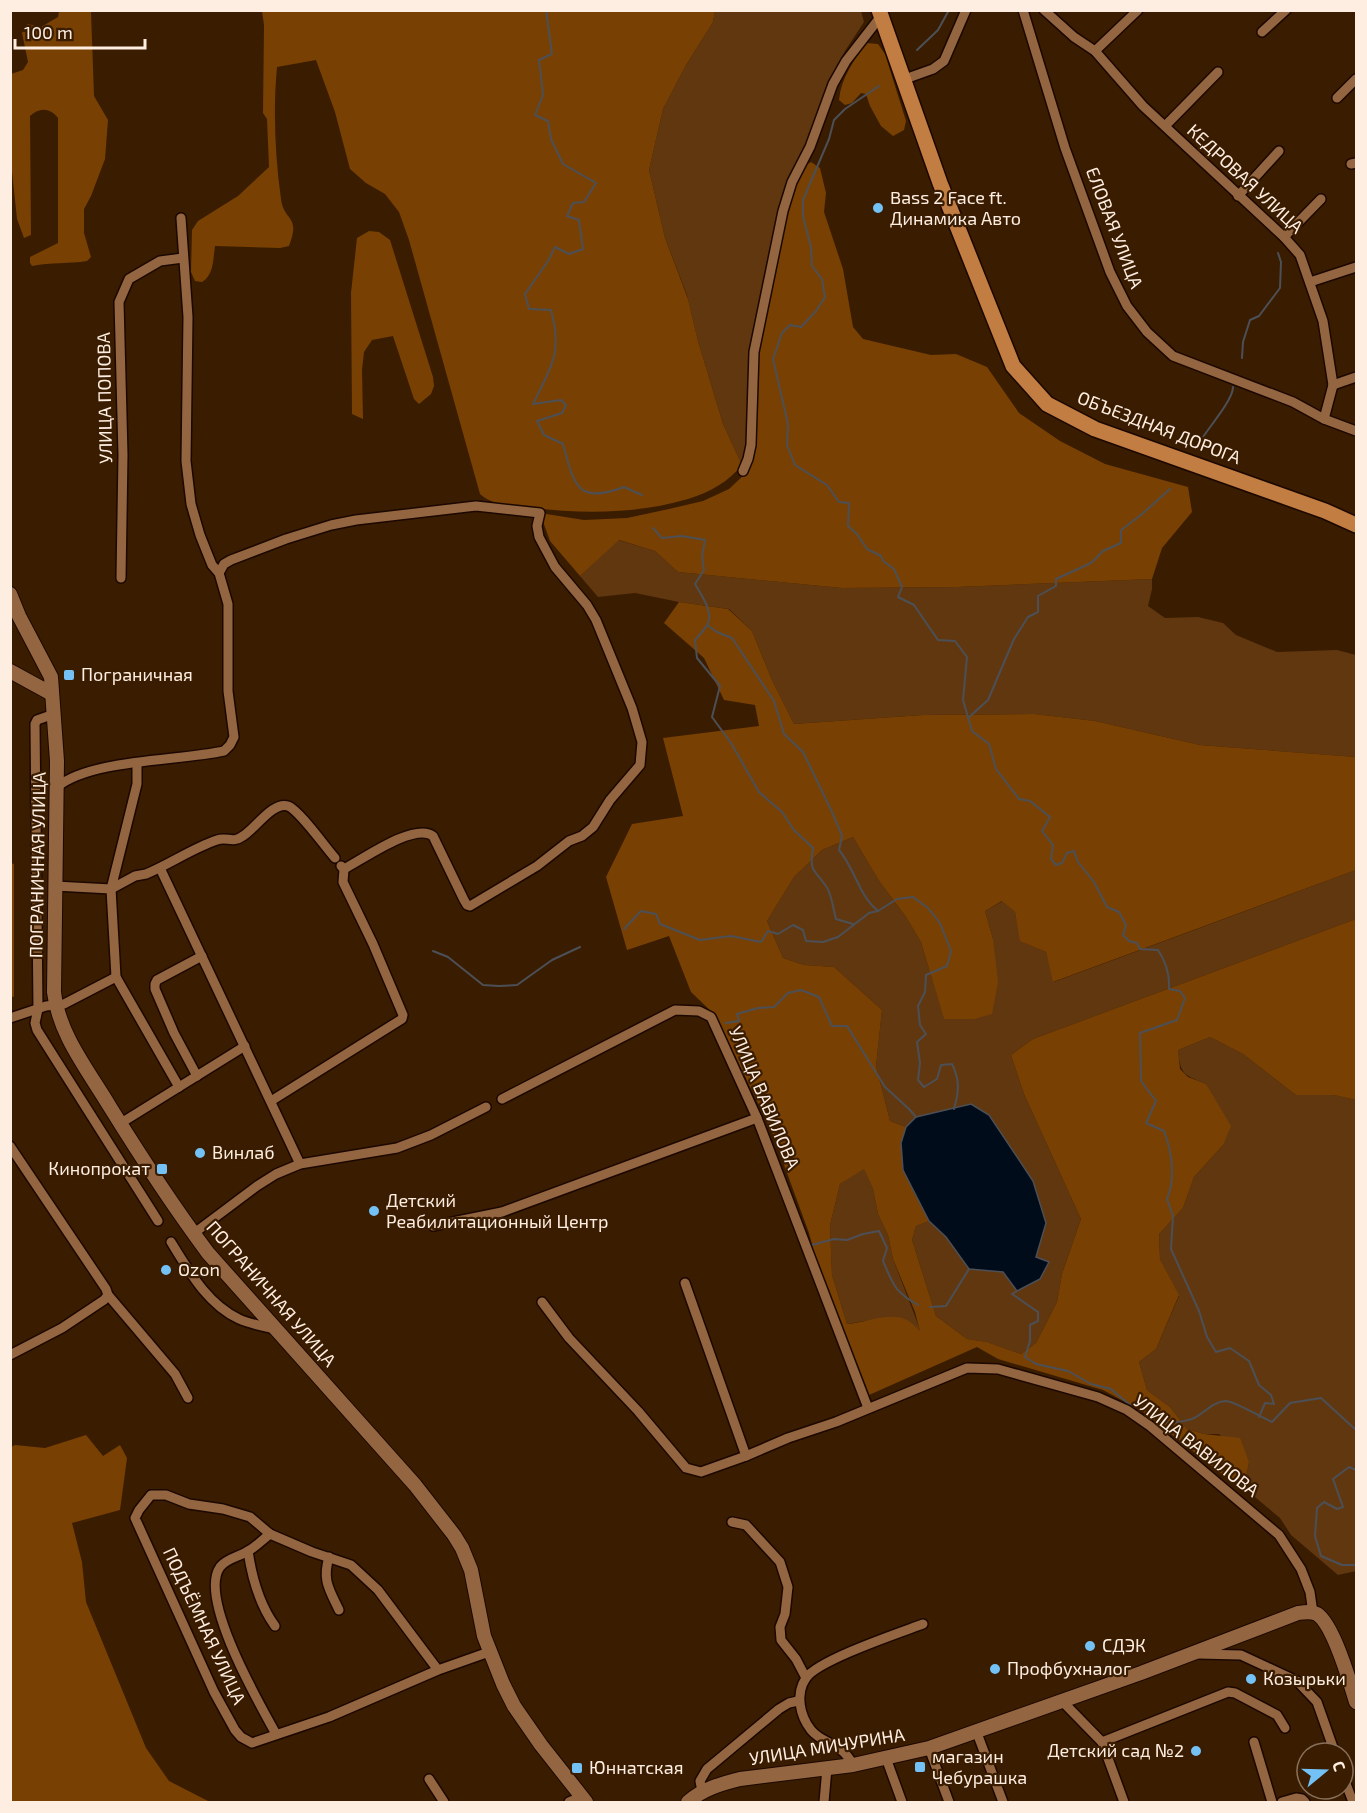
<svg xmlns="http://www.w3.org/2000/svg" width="1367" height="1813" font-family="'Exo 2',sans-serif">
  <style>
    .green { fill: #613710 }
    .forest { fill: #784103; fill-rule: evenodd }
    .water { fill: #000c1a; stroke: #4c5056; stroke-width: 1.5 }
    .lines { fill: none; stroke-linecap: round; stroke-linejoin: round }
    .stream { stroke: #4c5056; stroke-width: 2 }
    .street-casing { stroke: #1c0800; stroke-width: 12 }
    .secondary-casing { stroke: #1c0800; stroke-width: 16 }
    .primary-casing { stroke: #1c0800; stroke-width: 18 }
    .street { stroke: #936641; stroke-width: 9 }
    .secondary { stroke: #936641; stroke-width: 14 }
    .primary { stroke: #c17d42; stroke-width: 15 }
    .poi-dot { fill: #73c1f5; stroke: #3a1c00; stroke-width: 2 }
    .labels { text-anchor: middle; stroke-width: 4.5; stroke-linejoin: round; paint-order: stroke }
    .street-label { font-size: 18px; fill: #feeee2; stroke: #3a1c00 }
    .poi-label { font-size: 18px; fill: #feeee2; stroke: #3a1c00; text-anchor: start }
  </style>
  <rect width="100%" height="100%" fill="#3a1c00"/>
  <g class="green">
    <path d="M715 11H861L864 22 845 51 827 84 814 127 789 181 757 313 752 342 745 452 742 465 723 424 698 341 687 295 665 238 649 170 663 109 686 65 713 22Z"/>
    <path d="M618 540 655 551 678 572 842 588 957 587 1152 579V589L1148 606 1165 618 1198 617 1223 623 1236 635 1277 652 1337 650 1356 655V757L1200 745 1095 721 1034 714 923 715 794 724 771 678 752 631 729 609 679 602 635 593 598 597 580 576Z"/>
    <path d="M853 837 879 881 906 917 921 942 944 1018 993 939 985 911 1003 901 1015 912 1021 941 1046 952 1054 982 1356 870V919L1033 1039 1011 1055 1024 1094 1081 1219 1062 1274 1057 1302 1036 1343 1021 1354 987 1342 967 1339 936 1316 912 1240 916 1226 929 1221 946 1237 969 1269 1003 1272 1017 1290 1048 1262 1036 1257 1046 1223 971 1105 916 1117 906 1127 890 1121 876 1066 882 1010 834 967 804 965 783 958 767 921 794 877 822 850Z"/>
    <path d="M1210 1037 1243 1054 1296 1095H1334L1356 1100V1571L1338 1575 1291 1535 1280 1518 1244 1488 1249 1462 1219 1434H1204L1187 1429 1170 1407 1147 1390 1139 1362 1156 1349 1179 1296 1160 1259 1159 1234 1183 1208 1194 1177 1223 1145 1206 1084C1184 1075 1180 1074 1178 1050Z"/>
    <path d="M864 1168 873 1189 878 1214 888 1235 893 1259 921 1332 905 1319 888 1317 847 1324 832 1275 830 1225 840 1184Z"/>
  </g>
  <g class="forest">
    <path d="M59 11H91L94 96 108 120 105 159 91 196 84 209V233L91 257 87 261C69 264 51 262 32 266L30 263V257L58 243V118C50 108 40 107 30 116L31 235 24 238 17 219 11 162V74L23 70 28 62 22 33 24 27 28 24 41 27 58 17Z"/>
    <path d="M262 11H715L713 22 686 65 663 109 649 170 665 238 688 299 698 341 723 424 742 465C728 482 710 492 688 499 634 515 574 514 518 506 503 504 491 504 480 494L409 240 399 212 385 194 366 183 350 169 335 112 316 60 277 67C273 110 275 156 281 199 284 222 301 215 289 246L280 248 215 246C213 259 214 275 202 282L195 281 191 272 192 230 198 221 238 196 269 167 267 119 263 113 264 25Z"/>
    <path d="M866 43 878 44 885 54 906 121 904 130 893 136 881 126 870 106 866 94 861 93 852 103 845 105 839 100C841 78 854 60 866 43Z"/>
    <path d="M811 162 820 168 826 193 824 212 843 269 853 327 863 339 931 355 956 354 987 367 1019 413 1060 441 1105 464 1188 487 1192 512 1162 548 1152 579 957 587 842 588 678 572 655 551 619 540 580 576 550 541 540 513 584 520 627 518 669 509 703 501 729 489 746 473 755 454 756 357 784 218 794 190 806 165Z"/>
    <path d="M369 231 379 232 390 240 433 377 434 386 431 394 419 404 414 399 393 336 372 340 364 352 362 370 363 419 352 414 351 293 357 238Z"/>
    <path d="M679 602 728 609 752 631 771 678 794 724 923 715 1034 714 1095 721 1200 745 1356 757V870L1053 982 1046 952 1020 941 1015 912 1002 901 985 911 993 939 998 982 992 1014 974 1019H944L921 942 906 917 879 881 853 837 822 850 794 877 767 921 783 958 804 965 834 967 882 1010 876 1066 890 1121 906 1127C894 1165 912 1188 929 1221L916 1226 912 1240 936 1316 967 1339 987 1342 1021 1354 1036 1343 1057 1302 1062 1274 1081 1219 1024 1094 1011 1055 1033 1039 1356 919V1100L1334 1095H1296L1243 1054 1210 1037 1178 1050 1180 1069 1188 1077 1206 1084 1231 1126 1223 1145 1194 1177 1183 1208 1159 1234 1160 1259 1179 1295 1156 1349 1139 1362 1147 1390 1170 1407 1187 1429 1204 1434 1240 1438 1249 1462 1244 1488 1232 1482 1142 1411 1103 1390 998 1359 977 1347 869 1395 818 1267 809 1233 772 1132 715 1015 691 992 669 936 627 950 606 877 632 824 683 816 663 738 759 726 755 705 724 700 704 658 664 623ZM864 1169 873 1189 878 1214 888 1235 893 1259 915 1312 920 1331C916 1327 910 1321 905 1319 888 1312 864 1323 847 1324L832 1275 830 1225 840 1184Z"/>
    <path d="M11 863 14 864V997L10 996Z"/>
    <path d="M86 1435 103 1456 120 1445 127 1458 120 1510 72 1523 82 1562 86 1602 146 1748 169 1781 210 1802H11V1447L15 1445 45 1448Z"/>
  </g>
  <path class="water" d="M971 1104 989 1115 1033 1181 1046 1223 1036 1257 1049 1262 1040 1279 1017 1291 1003 1272 969 1269 946 1237 929 1221 903 1170 901 1143 906 1127 916 1117Z"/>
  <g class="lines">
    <g class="stream">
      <path d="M546 10 552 54 539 60 543 95 535 115 548 121 551 139 563 164 596 183 584 202 573 203 567 216 579 220 583 249 569 254 555 247 548 261 525 294 529 309 551 310C563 353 551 367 533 404L561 400 566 405 562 413 537 421 544 435 563 444C574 484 576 505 624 487L642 495"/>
      <path d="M917 50 938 30 949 10"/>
      <path d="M879 86 845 109 834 120 829 139 803 200V216L811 247 812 266 822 279 825 297 816 311 801 327 790 325 782 333 773 359 788 424 787 445 795 465 827 485 839 502 849 503 848 526 857 534 867 549 881 556 883 561 894 569 902 587 898 597 914 605 938 640 955 641 967 657 963 700 972 731 989 744 996 769 1019 799 1030 801 1050 817 1042 831 1053 845 1051 859 1056 865 1062 863 1067 853 1074 851 1078 862 1094 882 1107 907 1119 912 1126 925 1123 935 1129 941 1137 943 1140 949 1158 950C1166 962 1170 974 1169 989L1180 991 1185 998 1177 1020 1140 1033 1141 1081 1156 1101 1146 1123 1164 1131C1172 1152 1176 1178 1167 1199L1173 1216 1171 1249 1199 1311 1207 1337 1216 1352 1230 1348 1249 1361 1259 1385 1271 1395 1274 1404 1265 1403 1259 1417"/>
      <path d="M1242 358 1243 342 1250 320 1259 316 1280 288 1281 262 1278 253"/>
      <path d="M1201 440C1209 427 1233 400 1233 387"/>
      <path d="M653 528 662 538 682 536 705 540 702 557 704 570 695 584C700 593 711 608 709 620 708 627 700 634 695 640L697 658 720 686 712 717 731 743 759 792 782 812 794 830 813 848C809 872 814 869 826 886 832 894 833 909 836 919L853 924"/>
      <path d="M707 625 717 632 732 638 774 701 784 734 803 752 833 814 842 836 839 850C855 869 859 896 878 911"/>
      <path d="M968 718 988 700 1014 639 1028 617 1038 612V596L1056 586V579L1091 563 1103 551 1121 543V530L1141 515 1170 489"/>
      <path d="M624 929 641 911 656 914 660 924 700 940 731 936 761 942 768 931 778 934 793 925 803 930 806 941 823 942 838 937 869 913 878 911 897 899 913 897 928 908 940 923 951 951 947 966 926 975 925 992 918 1006 920 1025 926 1034 917 1042 920 1063 918 1080 924 1087 937 1079 941 1065 952 1064C960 1080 959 1092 954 1109"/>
      <path d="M433 951 448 957 483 985 499 986 517 985 552 960 580 947"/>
      <path d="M726 1023 739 1021 737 1014 758 1008 774 1007 788 993 801 990 819 997 832 1026H847L885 1087 909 1109 916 1117"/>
      <path d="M812 1245 834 1239 847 1240 863 1234 879 1231 887 1248 883 1261C894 1286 894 1291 918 1305"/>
      <path d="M1017 1291 1012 1294 1038 1312V1321L1030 1325V1341L1025 1357 1036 1364 1068 1371 1091 1384 1111 1389 1130 1405 1148 1406 1168 1423C1177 1422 1188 1422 1196 1417 1205 1412 1213 1402 1225 1401 1235 1401 1260 1417 1272 1422L1290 1403 1321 1398 1356 1430"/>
      <path d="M930 1307 946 1306 969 1269"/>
      <path d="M1356 1470 1349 1467 1333 1479 1343 1507 1337 1509 1324 1502 1317 1508 1315 1536 1321 1556 1342 1565H1356"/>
    </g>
    <defs>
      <g id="street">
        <path d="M1023 10 1065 148 1110 272 1127 306 1147 332 1173 356 1293 402 1324 419 1356 431"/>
        <path d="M1044 10 1074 37 1095 51 1143 106 1284 237 1300 255 1323 321 1333 385 1324 419"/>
        <path d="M1262 32 1286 10"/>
        <path d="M1095 51 1138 10"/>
        <path d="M905 79 933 69 944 61 966 10"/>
        <path d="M1337 98 1356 79"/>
        <path d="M1165 126 1218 72"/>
        <path d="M1351 164 1356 163"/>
        <path d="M1238 196 1279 151"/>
        <path d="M1284 237 1321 199"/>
        <path d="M1310 282 1356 267"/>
        <path d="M1333 385 1356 377"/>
        <path d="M743 471 748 459 751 445 754 352 783 211 792 182 810 147 833 84 846 61 881 16"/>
        <path d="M219 573 224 564 231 560 286 539 331 525 356 520 476 506 540 513 537 526 539 537 555 567 587 605 596 620 632 708 642 742 640 765 610 800 593 827 582 836 569 841 537 866 470 906 467 905 464 900 433 836C414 822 362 860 344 869"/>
        <path d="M121 578 123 455 119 302 129 279 160 261 183 258"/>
        <path d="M54 714 37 720 35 724 38 1009 35 1023 37 1030 158 1221"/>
        <path d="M137 764V784L111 889 116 977 179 1087"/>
        <path d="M57 787C91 759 179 761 224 751L230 745 234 737 228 691V604L219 573 212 565 200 535 191 504 186 461 188 317 181 218"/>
        <path d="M160 868 300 1164"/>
        <path d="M55 886 111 889 135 876 146 874C170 864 193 848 217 840 227 836 232 844 243 836 255 829 273 801 288 806 299 810 326 848 335 858"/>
        <path d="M10 1018 46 1006 64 1004 116 977"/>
        <path d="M197 1076 174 1033 155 989V984L157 980 202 956"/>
        <path d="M502 1099 675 1010 699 1011 711 1017 757 1118 868 1408"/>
        <path d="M271 1101 402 1019 403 1015 373 944 343 882 344 869 341 866"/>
        <path d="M121 1123 245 1046"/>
        <path d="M10 1146 106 1289 108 1295 104 1300 62 1328 10 1355"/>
        <path d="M433 1226 502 1212 757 1118"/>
        <path d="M193 1234 257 1186 276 1174 300 1164 397 1148 431 1135 486 1107"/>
        <path d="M171 1242C189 1271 207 1304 239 1319 250 1324 263 1326 275 1329"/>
        <path d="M685 1283 746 1456"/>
        <path d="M108 1295 175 1374 188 1398"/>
        <path d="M542 1302 569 1338 638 1411 686 1468 701 1472 746 1456 788 1438 836 1422 967 1368 998 1369 1098 1397 1127 1410 1150 1426 1279 1535 1301 1569 1310 1592 1313 1613"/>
        <path d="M732 1522 746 1525 780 1562 788 1587 785 1614 780 1627 781 1640 796 1659 806 1678"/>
        <path d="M270 1534C263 1539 256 1547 248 1551 239 1557 227 1558 220 1567 198 1598 259 1703 276 1734"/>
        <path d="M248 1551C252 1578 259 1604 275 1626"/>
        <path d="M329 1557C322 1580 329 1589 339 1610"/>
        <path d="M1199 1654 1241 1655 1297 1681 1317 1702 1335 1753"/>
        <path d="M438 1670 378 1590 351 1565 312 1552 270 1534 250 1517 223 1509 189 1504 166 1495H151L139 1510 135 1518 214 1692 235 1730 241 1737 252 1743 329 1717 438 1670 489 1652"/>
        <path d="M1062 1701 1102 1742 1124 1802"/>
        <path d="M977 1733 1003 1802"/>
        <path d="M1102 1742 1228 1692 1235 1693 1277 1715 1285 1728"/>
        <path d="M1254 1742 1272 1802"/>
        <path d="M929 1748 949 1802"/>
        <path d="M886 1758 902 1802"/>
        <path d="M853 1765C841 1741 823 1745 811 1730 800 1716 795 1694 806 1678 818 1660 899 1633 923 1624"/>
        <path d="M1343 1776 1353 1802"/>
        <path d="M429 1779 444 1802"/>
        <path d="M702 1791 700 1781 707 1769 779 1709 789 1703 798 1701"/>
        <path d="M569 1802 581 1797"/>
        <path d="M824 1802 827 1768"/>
        <path d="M1282 1802 1296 1798 1302 1799 1305 1802"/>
      </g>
      <g id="secondary">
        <path d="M10 594 19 616 51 677 57 761 54 992C59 1035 88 1070 110 1107 141 1157 173 1206 208 1253L415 1485 454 1535 462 1548 471 1570 484 1636 503 1684 514 1706 541 1745 586 1802"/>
        <path d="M10 671 52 694"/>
        <path d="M688 1802C703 1789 720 1784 740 1779L853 1765 929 1748 1141 1673 1298 1613C1305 1612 1311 1611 1317 1614 1333 1624 1350 1682 1356 1702"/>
      </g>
      <path id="primary" d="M879 10 940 183 1013 366 1047 404 1095 429 1325 511 1356 525"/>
    </defs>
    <use href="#street" class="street-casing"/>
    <use href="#secondary" class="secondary-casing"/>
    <use href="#primary" class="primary-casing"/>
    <use href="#street" class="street"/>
    <use href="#secondary" class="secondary"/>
    <use href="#primary" class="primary"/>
  </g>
  <g class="poi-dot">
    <circle cx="878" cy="208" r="6"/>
    <rect x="63" y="669" width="12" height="12" rx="3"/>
    <circle cx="200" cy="1153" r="6"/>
    <rect x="156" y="1163" width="12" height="12" rx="3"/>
    <circle cx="374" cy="1211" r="6"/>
    <circle cx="166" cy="1270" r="6"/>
    <circle cx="1090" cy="1646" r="6"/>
    <circle cx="995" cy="1669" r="6"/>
    <circle cx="1251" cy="1679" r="6"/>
    <circle cx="1196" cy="1751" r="6"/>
    <rect x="914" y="1761" width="12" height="12" rx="3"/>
    <rect x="571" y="1762" width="12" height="12" rx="3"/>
  </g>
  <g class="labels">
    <g class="street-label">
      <text transform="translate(1245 179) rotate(43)" y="6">КЕДРОВАЯ УЛИЦА</text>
      <text transform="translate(1114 228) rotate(69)" y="6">ЕЛОВАЯ УЛИЦА</text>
      <text transform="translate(105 398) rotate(-91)" y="6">УЛИЦА ПОПОВА</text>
      <text transform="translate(1159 428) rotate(21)" y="6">ОБЪЕЗДНАЯ ДОРОГА</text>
      <text transform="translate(38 865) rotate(-89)" y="6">ПОГРАНИЧНАЯ УЛИЦА</text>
      <text transform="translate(764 1098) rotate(67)" y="6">УЛИЦА ВАВИЛОВА</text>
      <text transform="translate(271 1294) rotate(49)" y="6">ПОГРАНИЧНАЯ УЛИЦА</text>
      <text transform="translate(1196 1446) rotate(38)" y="6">УЛИЦА ВАВИЛОВА</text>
      <text transform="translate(204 1626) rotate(65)" y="6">ПОДЪЁМНАЯ УЛИЦА</text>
      <text transform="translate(827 1747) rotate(-9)" y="6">УЛИЦА МИЧУРИНА</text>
    </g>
    <g class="poi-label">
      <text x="890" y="204">Bass 2 Face ft.<tspan x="890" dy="21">Динамика Авто</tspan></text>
      <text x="81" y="681">Пограничная</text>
      <text x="212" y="1159">Винлаб</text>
      <text x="150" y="1175" text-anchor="end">Кинопрокат</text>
      <text x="386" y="1207">Детский<tspan x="386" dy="21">Реабилитационный Центр</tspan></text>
      <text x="178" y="1276">Ozon</text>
      <text x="1102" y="1652">СДЭК</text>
      <text x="1007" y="1675">Профбухналог</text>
      <text x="1263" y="1685">Козырьки</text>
      <text x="1184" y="1757" text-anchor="end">Детский сад №2</text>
      <text x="932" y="1763">магазин<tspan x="932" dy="21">Чебурашка</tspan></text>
      <text x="589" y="1774">Юннатская</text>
    </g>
  </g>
  <rect width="1367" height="1813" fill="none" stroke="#feeee2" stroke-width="24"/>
  <g transform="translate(1325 1771) rotate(71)"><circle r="28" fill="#3a1c00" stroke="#88705a" stroke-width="1.5"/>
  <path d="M0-4.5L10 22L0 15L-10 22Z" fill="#73c1f5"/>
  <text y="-9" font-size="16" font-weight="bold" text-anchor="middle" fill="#feeee2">С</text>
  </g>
  <path d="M15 39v9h130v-9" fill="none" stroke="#feeee2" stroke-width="3"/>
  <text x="24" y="39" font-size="18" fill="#feeee2" stroke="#3a1c00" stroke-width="4.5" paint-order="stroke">100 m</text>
</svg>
